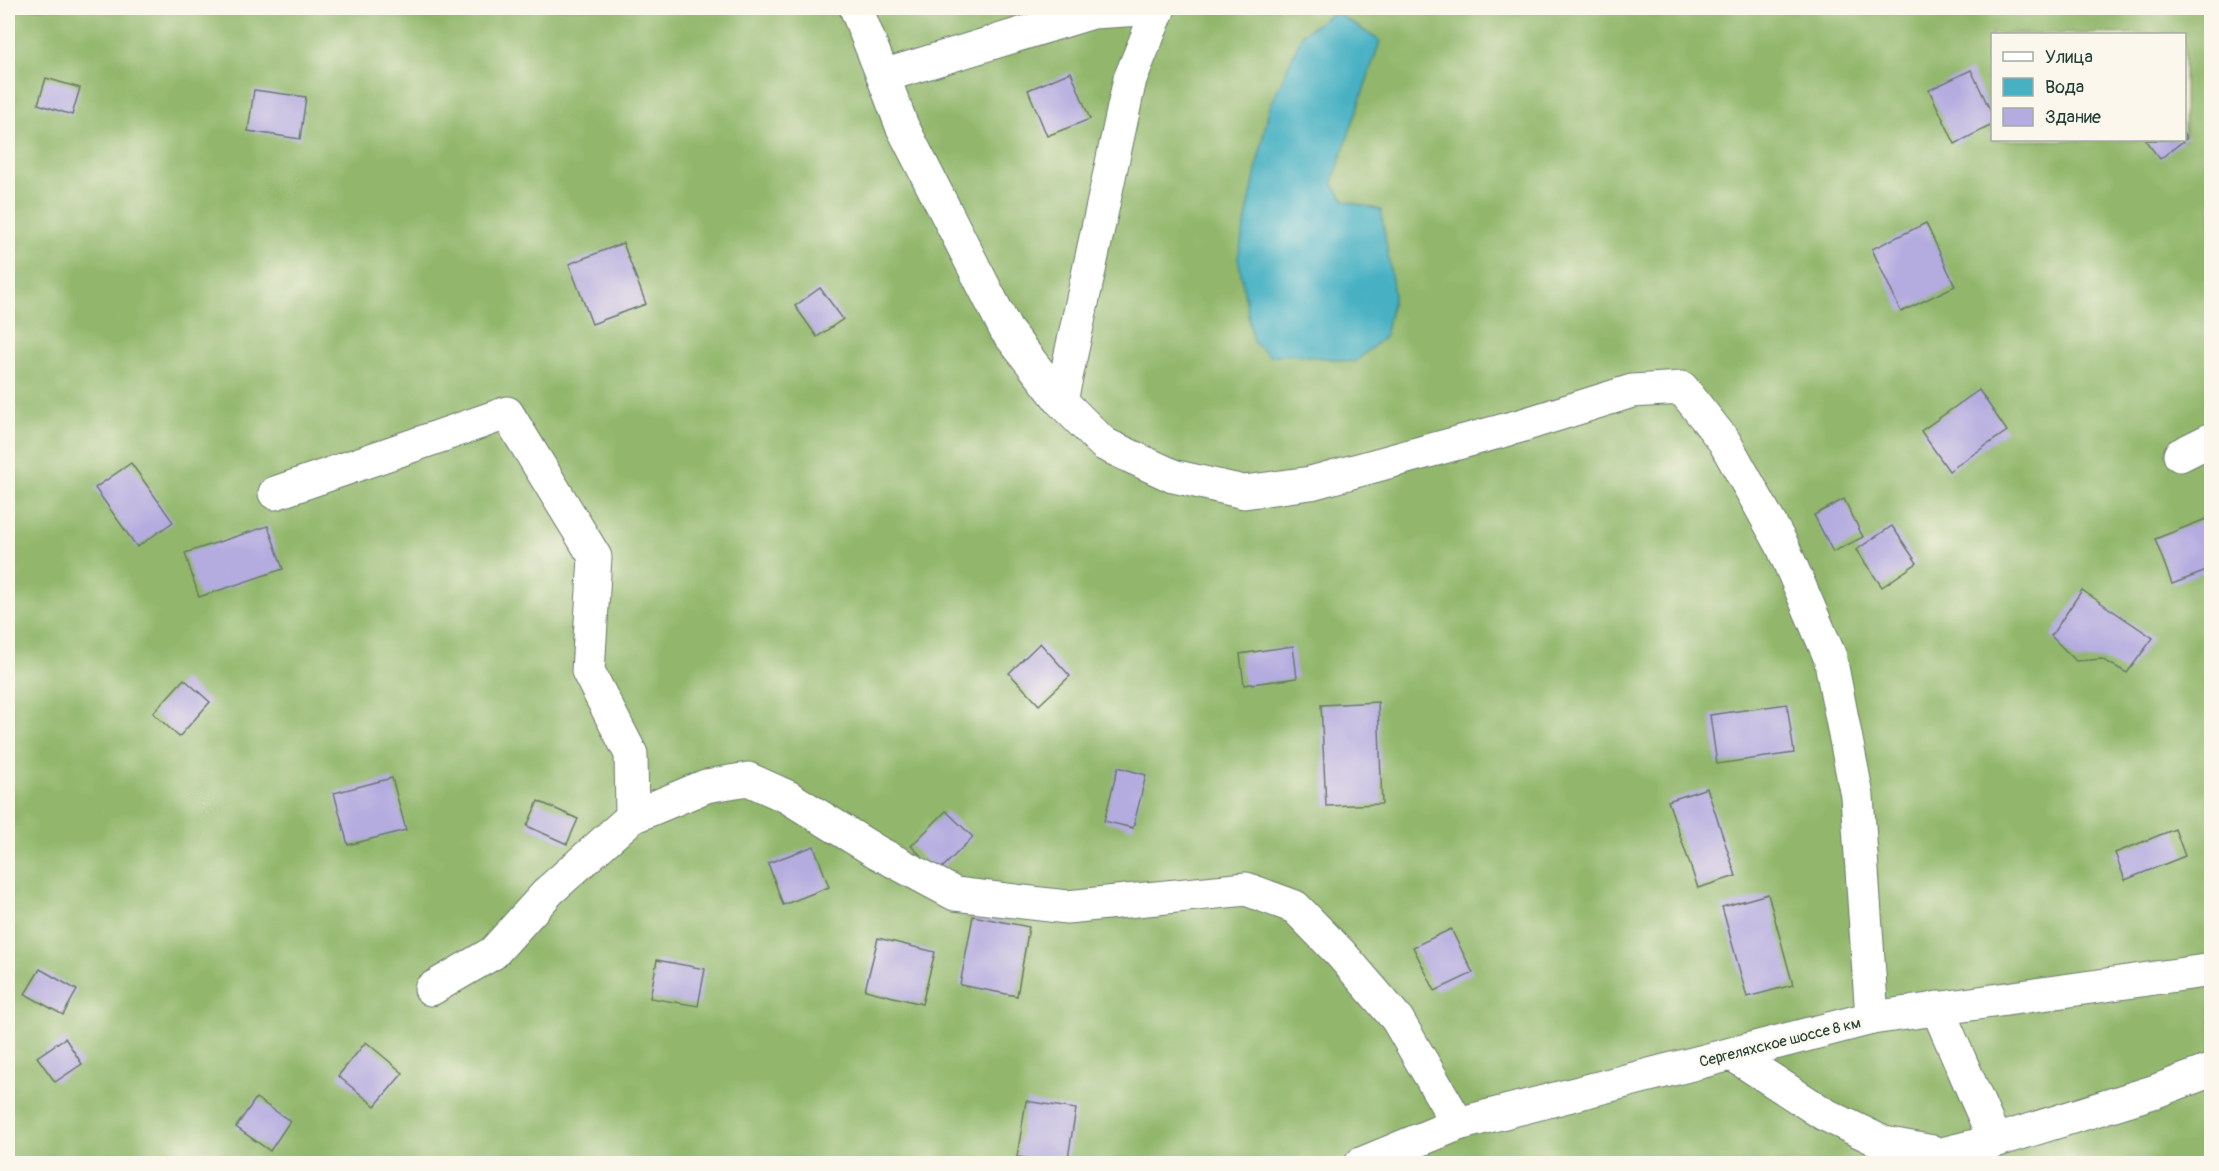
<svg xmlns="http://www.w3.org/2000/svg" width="2219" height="1171" font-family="Pangolin,sans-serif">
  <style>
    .forest { fill: #92b76c; stroke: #587a50; stroke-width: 1.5; fill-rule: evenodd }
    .water { fill: #46b1c3; stroke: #32777c; stroke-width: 1.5 }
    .building { fill: #b4abdf }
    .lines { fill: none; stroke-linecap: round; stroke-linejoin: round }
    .minor-casing { stroke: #6a796c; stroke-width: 35 }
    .major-casing { stroke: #6a796c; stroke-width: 35 }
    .minor { stroke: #fff; stroke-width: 33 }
    .major { stroke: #fff; stroke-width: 33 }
    .labels { text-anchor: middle; stroke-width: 4.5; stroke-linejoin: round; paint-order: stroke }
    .street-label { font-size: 15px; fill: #1f3d34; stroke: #fbf7ec }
  </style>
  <rect width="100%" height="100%" fill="#fbf7ec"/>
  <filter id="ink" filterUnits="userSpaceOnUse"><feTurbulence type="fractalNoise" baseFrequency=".0167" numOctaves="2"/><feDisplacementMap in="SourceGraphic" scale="12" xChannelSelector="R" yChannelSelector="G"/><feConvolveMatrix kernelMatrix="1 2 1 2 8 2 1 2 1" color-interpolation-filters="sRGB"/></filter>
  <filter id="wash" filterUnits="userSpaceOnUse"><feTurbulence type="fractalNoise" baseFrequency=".008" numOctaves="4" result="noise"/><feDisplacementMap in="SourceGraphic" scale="24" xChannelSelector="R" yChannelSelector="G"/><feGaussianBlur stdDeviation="1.35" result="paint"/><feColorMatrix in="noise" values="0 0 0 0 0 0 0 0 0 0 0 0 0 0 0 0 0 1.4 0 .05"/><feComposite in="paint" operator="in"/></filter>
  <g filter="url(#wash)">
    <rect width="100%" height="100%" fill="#f5e9d3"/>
    <path class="forest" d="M8 8H2211V1163H8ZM1992 34H2184V140H1992Z"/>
    <path class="water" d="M1335 12 1380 41 1332 184 1345 201 1381 210 1394 294 1385 336 1355 362 1293 354 1270 356 1253 342 1238 257 1269 109 1303 33Z"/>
    <g id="blocks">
      <g class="building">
        <path d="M1971 70 1992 114V125L1955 144 1929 90Z"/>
        <path d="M1071 72 1090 119 1047 136 1028 90Z"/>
        <path d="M46 78 80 88 72 115 38 104Z"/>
        <path d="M254 90 306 97 300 139 248 131Z"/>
        <path d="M2184 134 2187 138 2160 159 2145 140H2184Z"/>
        <path d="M1926 223 1955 286 1901 312 1872 249Z"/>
        <path d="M623 243 646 304 592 324 569 264Z"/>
        <path d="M820 288 843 319 817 337 795 306Z"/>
        <path d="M1979 390 2007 431 1949 471 1921 431Z"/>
        <path d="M131 463 173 522 137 547 95 488Z"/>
        <path d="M1844 499 1863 537 1833 552 1814 515Z"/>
        <path d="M2206 519 2212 533V569L2172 584 2155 539Z"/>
        <path d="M268 526 283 569 199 597 185 553Z"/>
        <path d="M1892 526 1917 563 1882 587 1856 550Z"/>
        <path d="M2082 590 2153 638 2127 673 2102 659 2076 661 2051 636Z"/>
        <path d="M1040 643 1070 676 1039 705 1009 673Z"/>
        <path d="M1293 646 1297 678 1244 685 1240 654Z"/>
        <path d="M184 679 210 702 179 737 153 713Z"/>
        <path d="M1378 702 1382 804 1326 806 1321 705Z"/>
        <path d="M1787 704 1794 753 1717 764 1710 715Z"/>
        <path d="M1118 767 1146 775 1133 828 1104 821Z"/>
        <path d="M392 778 406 830 348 845 334 793Z"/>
        <path d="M1707 788 1736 876 1698 888 1668 801Z"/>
        <path d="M538 801 578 819 567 844 527 826Z"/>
        <path d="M946 811 973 837 938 872 911 846Z"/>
        <path d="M2175 829 2185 856 2125 880 2115 853Z"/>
        <path d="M814 846 829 887 783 905 768 863Z"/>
        <path d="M1768 894 1793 985 1747 997 1722 907Z"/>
        <path d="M973 916 1029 927 1017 996 960 985Z"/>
        <path d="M1451 929 1473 973 1435 991 1413 947Z"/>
        <path d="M878 938 935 952 922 1004 865 990Z"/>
        <path d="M657 960 705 969 698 1006 650 998Z"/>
        <path d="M40 969 77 990 63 1015 25 994Z"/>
        <path d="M65 1038 82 1064 55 1082 37 1057Z"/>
        <path d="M366 1042 403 1073 375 1106 338 1076Z"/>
        <path d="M256 1098 290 1121 270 1151 236 1127Z"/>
        <path d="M1026 1101 1076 1109 1067 1164 1017 1157Z"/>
      </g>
    </g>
  </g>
  <g filter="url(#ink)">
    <use href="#blocks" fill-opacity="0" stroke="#6a796c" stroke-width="1.5"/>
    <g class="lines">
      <defs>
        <g id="minor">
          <path d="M856 8 883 76"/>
          <path d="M1061 401 1006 330 902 126 883 76 1093 12 1159 8 1130 79 1061 401 1104 444 1173 476 1244 492 1311 483 1520 426 1632 391 1682 388 1724 441 1782 545 1830 657 1857 796 1872 1018"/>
          <path d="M2180 455 2212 439"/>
          <path d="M275 493 507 413 595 557 588 671 631 754 632 817"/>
          <path d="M431 989 493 953 550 890 632 817 706 786 748 779 788 797 877 852 955 894 1067 907 1246 889 1295 907 1341 954 1397 1019 1458 1124"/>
          <path d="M1937 1008 1995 1141"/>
          <path d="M1732 1054 1824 1114 1884 1143 1933 1152"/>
          <path d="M1901 1164 1995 1141 2156 1091 2212 1070"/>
        </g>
        <path id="major" d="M1361 1164 1458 1124 1872 1018 2212 970"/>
      </defs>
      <use href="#minor" class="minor-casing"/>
      <use href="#major" class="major-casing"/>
      <use href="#minor" class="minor"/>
      <use href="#major" class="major"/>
    </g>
  </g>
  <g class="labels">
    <g class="street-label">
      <text transform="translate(1780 1042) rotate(-14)" y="5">Сергеляхское шоссе 8 км</text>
    </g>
  </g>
  <rect width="2219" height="1171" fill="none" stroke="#fbf7ec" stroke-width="30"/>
  <rect x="1991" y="33" width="195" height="108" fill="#fbf7ec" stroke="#a3ada2" stroke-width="1.5"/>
  <rect x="2003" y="52" width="30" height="9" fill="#ffffff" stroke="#a3ada2" stroke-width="1.5"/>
  <text x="2045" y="63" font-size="18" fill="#1f3d34">Улица</text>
  <rect x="2003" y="78" width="30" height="18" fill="#46b1c3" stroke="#a3ada2" stroke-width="1.5"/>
  <text x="2045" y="93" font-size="18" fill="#1f3d34">Вода</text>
  <rect x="2003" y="108" width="30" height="18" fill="#b4abdf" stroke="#a3ada2" stroke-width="1.5"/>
  <text x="2045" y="123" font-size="18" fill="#1f3d34">Здание</text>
</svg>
